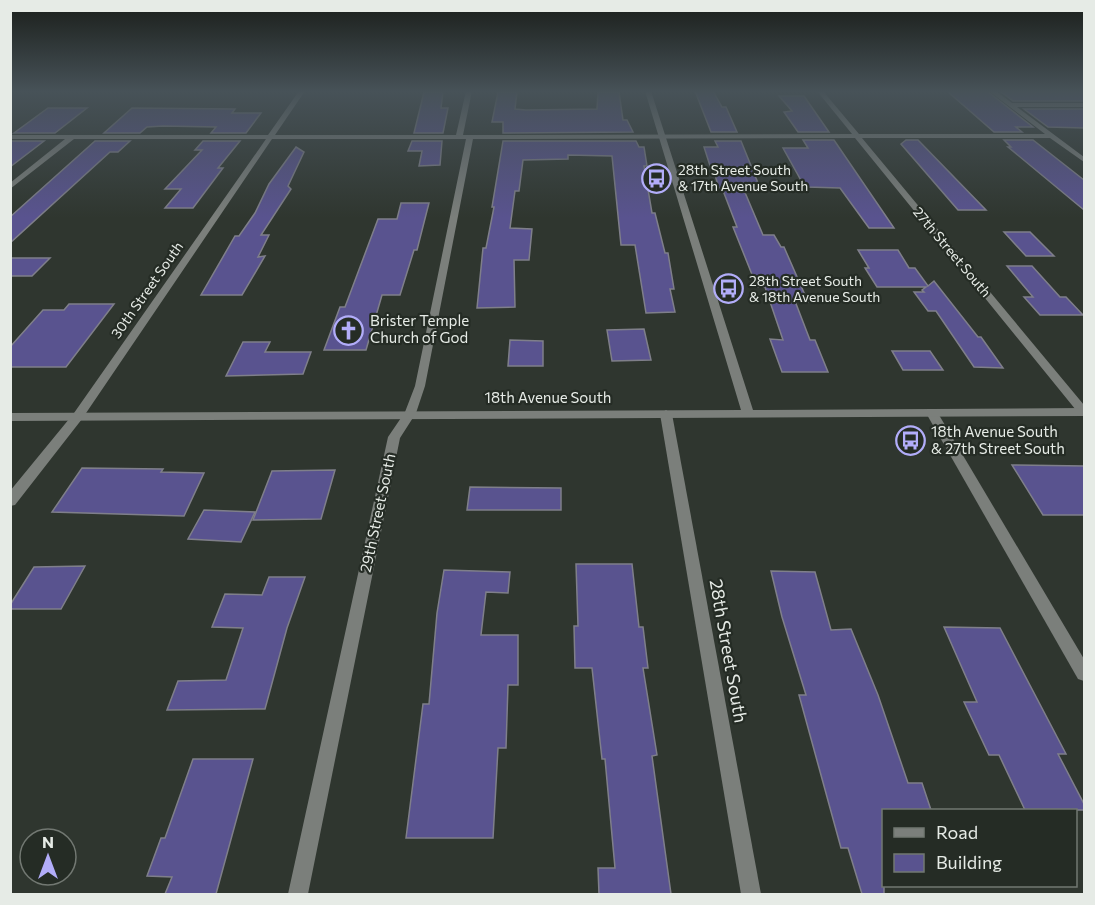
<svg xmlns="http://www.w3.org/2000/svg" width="1095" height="905" font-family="Commissioner,sans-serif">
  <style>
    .building { fill: #59538f; stroke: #7f7f8a; stroke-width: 1.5 }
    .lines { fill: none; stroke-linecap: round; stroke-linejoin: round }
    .minor { fill: #7b7f7b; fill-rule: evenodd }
    .tertiary { fill: #7b7f7b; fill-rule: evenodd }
    .labels { text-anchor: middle; stroke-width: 4.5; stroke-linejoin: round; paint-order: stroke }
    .far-poi-label { font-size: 14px; fill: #e6ebe6; stroke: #252c25; text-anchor: start }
    .far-street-label { font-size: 14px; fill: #e6ebe6; stroke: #252c25 }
    .poi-label { font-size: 15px; fill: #e6ebe6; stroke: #252c25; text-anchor: start }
    .street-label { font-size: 15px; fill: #e6ebe6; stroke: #252c25 }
    .near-street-label { font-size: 18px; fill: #e6ebe6; stroke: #252c25 }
  </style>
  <rect width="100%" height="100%" fill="#2f362f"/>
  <g class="building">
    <path d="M695 91H713L722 107H726L737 132H711Z"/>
    <path d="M947 91H987L1033 127H1016L1022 132H994Z"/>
    <path d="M1000 91H1084V101H1013Z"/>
    <path d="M424 92H443L441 108H448L443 133H414Z"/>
    <path d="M498 92H517L515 109 526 110 597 109 598 92H619L623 120H627L633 132 503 133V122H492Z"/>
    <path d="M779 96H804L829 132H798L784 112 792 111Z"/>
    <path d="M48 108H87L55 133H14Z"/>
    <path d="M132 108 235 109 232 113H261L246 133H211L216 127 163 126 147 127 140 133H104Z"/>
    <path d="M1024 109H1084V128L1048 127Z"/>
    <path d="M803 140H834L894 228H869L840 188 807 187 803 184 783 148H808Z"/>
    <path d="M906 140H918L986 210H958L901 144Z"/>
    <path d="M1004 140H1033L1084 180V210L1008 147H1011Z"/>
    <path d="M10 141H44L10 167Z"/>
    <path d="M95 141H130L118 152H110L10 243V217Z"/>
    <path d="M203 141H240L218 168H223L193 208H165L181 189H165L202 150H195Z"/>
    <path d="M412 141H442L440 165 419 166 422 151H408Z"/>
    <path d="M503 141H636L639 147H644L647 166H644L652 213H655L665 253H668L674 289H670L675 312 646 313 635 245H621L612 156 568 155V159L523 160 519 191H515L510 228 532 229 529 260H514L515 307 477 308 483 248H486L494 207H492Z"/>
    <path d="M715 141H741L758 183H741L763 235H774L781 247H784L808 302 795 301 810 340H815L828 372H782L770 339 783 340 765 287H757L733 227H737L722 188H719L714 172H712L704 147H718Z"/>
    <path d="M296 147 304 152 288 186 291 189 261 235H269L258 257 265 256 242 295H201L235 236H239L255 213 269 184Z"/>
    <path d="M401 203H429L417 250H414L400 295H382L366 350H324L340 307H345L378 219H397Z"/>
    <path d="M1004 232H1030L1054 256H1026Z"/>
    <path d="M858 250H898L909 268H915L928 286 934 281 978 337H981L1003 368 974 367 936 311H928L914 292H924L922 290 926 287H877L865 268H869Z"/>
    <path d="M10 258H50L32 276H10Z"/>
    <path d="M1007 266H1032L1060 297H1066L1083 315H1040L1024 297H1033Z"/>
    <path d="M69 304H114L66 367H10V347L43 310H64Z"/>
    <path d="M644 329 651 360 612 361 607 330Z"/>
    <path d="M510 340 543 341V366H508Z"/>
    <path d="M243 342H270L265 352H311L303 374 226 376Z"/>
    <path d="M892 351H930L943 370H903Z"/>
    <path d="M1012 465 1084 466V515H1043Z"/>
    <path d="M82 468 163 469 161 472 204 473 184 516 52 512Z"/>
    <path d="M335 470 321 519 253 520 272 471Z"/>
    <path d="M470 487 561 488V510H467Z"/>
    <path d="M204 510 255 512 241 542 188 539Z"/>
    <path d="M576 564H632L639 627H643L648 668H643L657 755 652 756 671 894H599L598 868H615L605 759H602L592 668H575L574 626H578Z"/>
    <path d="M85 566 61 609H10V605L34 567Z"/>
    <path d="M444 570 510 572 508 593 486 592 481 635H518V685H508L506 748H498L493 838H406L423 704H429L437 613Z"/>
    <path d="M771 571 815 572 831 630 851 629 878 695 908 783H922L931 810H884V894H862L848 848H841L799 695H806L782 617Z"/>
    <path d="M269 577H305L287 628 265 709 167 710 178 681 226 680 243 628 212 627 225 594 262 595Z"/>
    <path d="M944 627 1000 628 1066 754H1058L1084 804V810H1025L999 755H989L964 702H977Z"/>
    <path d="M193 759H253L216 894H165L172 877 147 876 161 838H165Z"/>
  </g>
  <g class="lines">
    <g class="minor">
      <path d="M299 91H305L275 135H456L466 91H472L463 135 852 134 817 91H823L859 134H1045L989 91H996L1012 103H1084V107H1017L1084 157V162L1050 138H862L1084 405V416L1080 415 855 138 473 139 425 386 416 413 400 438 308 894H288L388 437 405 412 415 386 466 139H272L82 419 15 505 10 506V491L74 413 266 139H74L10 189V183L65 139H10V135H268Z"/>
      <path d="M932 409 936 410 1084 659V681L1078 679 926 413Z"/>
      <path d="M666 410 672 414 761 894H741L660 414Z"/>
    </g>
    <path class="tertiary" d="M645 91H651L753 410 1084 408V416L10 421V413L741 410Z"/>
  </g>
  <linearGradient id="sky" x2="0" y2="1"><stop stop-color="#1a1e1a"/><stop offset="0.42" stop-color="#475258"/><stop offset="1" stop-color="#475258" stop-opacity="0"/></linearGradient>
  <rect width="1095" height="218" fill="url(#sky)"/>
  <defs>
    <symbol id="bus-ring" viewBox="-11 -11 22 22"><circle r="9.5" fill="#252c25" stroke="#b2adf9" stroke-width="1.5"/><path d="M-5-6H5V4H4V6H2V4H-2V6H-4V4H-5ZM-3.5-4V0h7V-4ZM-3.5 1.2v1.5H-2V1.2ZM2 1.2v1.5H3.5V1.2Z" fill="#b2adf9"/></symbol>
    <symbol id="church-ring" viewBox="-11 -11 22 22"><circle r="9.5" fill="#252c25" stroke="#b2adf9" stroke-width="1.5"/><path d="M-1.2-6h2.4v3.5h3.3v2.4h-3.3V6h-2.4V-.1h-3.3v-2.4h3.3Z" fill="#b2adf9"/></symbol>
  </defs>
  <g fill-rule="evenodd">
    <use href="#bus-ring" x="640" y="162" width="33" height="33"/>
    <use href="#bus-ring" x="712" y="272" width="33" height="33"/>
    <use href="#church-ring" x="332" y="314" width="33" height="33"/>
    <use href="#bus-ring" x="894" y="424" width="33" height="33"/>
  </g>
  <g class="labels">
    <g class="far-poi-label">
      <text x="678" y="175">28th Street South<tspan x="678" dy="16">&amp; 17th Avenue South</tspan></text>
      <text x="749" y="286">28th Street South<tspan x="749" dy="16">&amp; 18th Avenue South</tspan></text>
    </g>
    <g class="far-street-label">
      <text transform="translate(952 252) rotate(50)" y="5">27th Street South</text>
      <text transform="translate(147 290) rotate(-55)" y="5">30th Street South</text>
    </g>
    <g class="poi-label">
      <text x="370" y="326">Brister Temple<tspan x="370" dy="17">Church of God</tspan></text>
      <text x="931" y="437">18th Avenue South<tspan x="931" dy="17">&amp; 27th Street South</tspan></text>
    </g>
    <g class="street-label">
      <text x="548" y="403">18th Avenue South</text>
      <text transform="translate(378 513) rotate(-78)" y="5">29th Street South</text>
    </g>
    <g class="near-street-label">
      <text transform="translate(728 651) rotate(80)" y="6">28th Street South</text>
    </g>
  </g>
  <rect width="1095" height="905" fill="none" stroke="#e6ebe6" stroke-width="24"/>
  <rect x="882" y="809" width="195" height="78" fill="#252c25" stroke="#727872" stroke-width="1.5"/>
  <rect x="894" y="828" width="30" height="9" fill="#7b7f7b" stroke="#727872" stroke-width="1.5"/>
  <text x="936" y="839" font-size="18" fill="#e6ebe6">Road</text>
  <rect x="894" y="854" width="30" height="18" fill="#59538f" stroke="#727872" stroke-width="1.5"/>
  <text x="936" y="869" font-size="18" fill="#e6ebe6">Building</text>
  <g transform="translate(48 857)"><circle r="28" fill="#252c25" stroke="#727872" stroke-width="1.5"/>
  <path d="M0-4.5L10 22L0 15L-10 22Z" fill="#b2adf9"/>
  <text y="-9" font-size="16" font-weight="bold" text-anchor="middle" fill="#e6ebe6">N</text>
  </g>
</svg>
